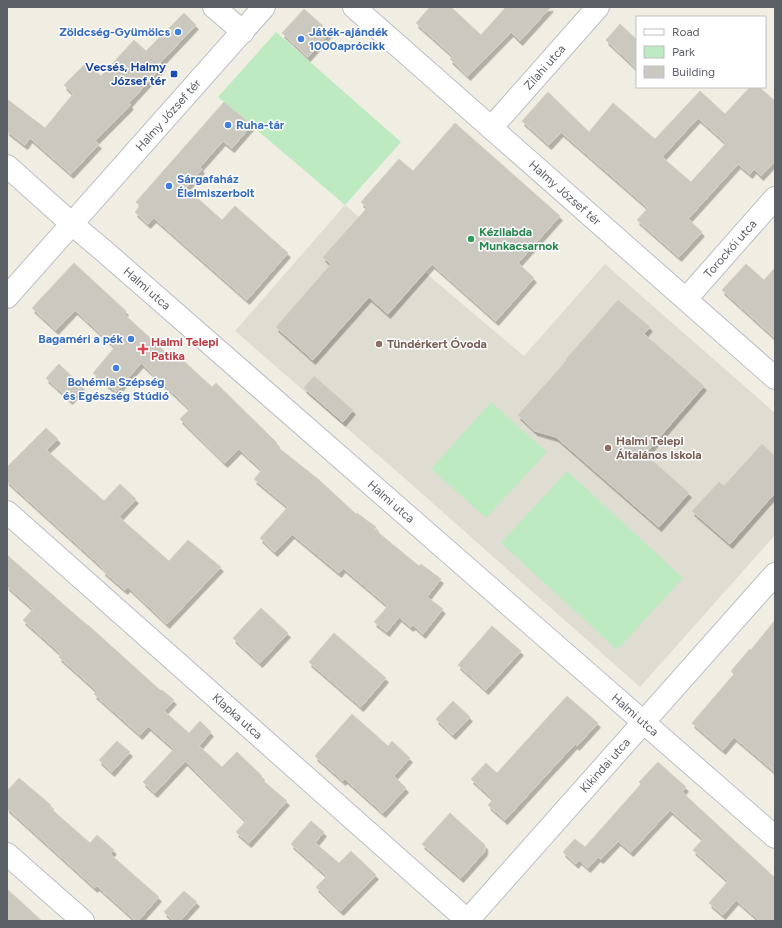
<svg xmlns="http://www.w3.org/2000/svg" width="782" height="928" font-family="Figtree,sans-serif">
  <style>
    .education { fill: #dfddd2 }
    .green { fill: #bdeac1 }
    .building { fill: #cbc8c0; stroke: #d5d1c1; fill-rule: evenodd; filter: url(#shadow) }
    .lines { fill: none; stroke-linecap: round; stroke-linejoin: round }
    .minor-casing { stroke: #bbbdc4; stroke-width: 24 }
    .minor { stroke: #fff; stroke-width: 22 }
    .shop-dot { fill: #3f7fe0; stroke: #fff; stroke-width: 1.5 }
    .transit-dot { fill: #1a4fb4; stroke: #fff; stroke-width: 1.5 }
    .leisure-dot { fill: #2e9e5b; stroke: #fff; stroke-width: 1.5 }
    .education-dot { fill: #8d6e63; stroke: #fff; stroke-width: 1.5 }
    .health-dot { fill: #e0444e; stroke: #fff; stroke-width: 1.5 }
    .labels { text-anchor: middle; stroke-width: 3; stroke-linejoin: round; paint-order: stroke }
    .shop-label { font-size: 12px; font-weight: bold; fill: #366cbe; stroke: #fff; text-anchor: start }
    .transit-label { font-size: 12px; font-weight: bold; fill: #164399; stroke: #fff; text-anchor: end }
    .street-label { font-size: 12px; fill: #5b5f66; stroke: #fff }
    .leisure-label { font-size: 12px; font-weight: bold; fill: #27864d; stroke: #fff; text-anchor: start }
    .health-label { font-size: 12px; font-weight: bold; fill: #be3a42; stroke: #fff; text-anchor: start }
    .education-label { font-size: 12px; font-weight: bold; fill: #785e54; stroke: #fff; text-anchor: start }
  </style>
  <defs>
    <filter id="shadow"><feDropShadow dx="2.5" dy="4.5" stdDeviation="0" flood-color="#0004"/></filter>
  </defs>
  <rect width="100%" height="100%" fill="#f0eee3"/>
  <path class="education" d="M345 205 524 356 605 264 775 413V535L640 687 410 483 235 331Z"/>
  <g class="green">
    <path d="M276 32 401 142 345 205 218 97Z"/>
    <path d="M491 402 547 452 486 518 431 469Z"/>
    <path d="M567 471 683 578 617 650 501 543Z"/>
  </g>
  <g class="building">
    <path d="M430 7H451L481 35 506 7H551L520 41 511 32 468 76 450 59 453 56 416 23Z"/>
    <path d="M304 9 330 32 308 57 282 33Z"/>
    <path d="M184 13 196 25 160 63 163 66 129 103 131 105 95 141 99 144 71 174 30 138 25 145 7 131V99L45 128 73 94 64 85 87 62 101 76 134 40 146 51Z"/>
    <path d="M620 24 637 40V69L606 40Z"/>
    <path d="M750 87H759L775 101V161L761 176 754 169 750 174 738 164 688 219 702 232 679 257 637 220 648 208 561 132 549 145 522 121 548 92 589 132 613 103 655 139 700 91 725 114ZM698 118 726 143 691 182 662 157Z"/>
    <path d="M224 102 252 125 232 148 223 141 200 167 202 169 186 188 222 220 235 206 288 253 247 300 154 218 148 224 135 212 140 206 136 202Z"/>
    <path d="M455 123 560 216 518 263 534 278 496 321 432 264 388 314 369 297 313 360 276 327 331 264 323 257 367 208 361 202 399 159 413 171Z"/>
    <path d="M74 263 126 311 124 314 171 357 175 353 212 387 216 383 277 443 275 445 318 479 356 514 357 513 376 527 374 529 419 566 421 564 441 579 427 597 443 609 423 634 413 625 411 627 399 617 387 632 374 622 388 606 343 568 339 573 292 534 275 552 260 538 288 507 254 479 262 470 239 449 225 463 180 419 190 409 141 363 116 392 93 373 115 347 75 310 56 330 32 308Z"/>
    <path d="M746 264 764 280 775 268V338L722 290Z"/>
    <path d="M618 300 650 327 644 334 704 386 645 454 689 493 659 527 556 437 535 431 518 415 567 360 566 359Z"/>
    <path d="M59 364 83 387 70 400 46 378Z"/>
    <path d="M314 376 353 410 343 422 304 388Z"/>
    <path d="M46 428 58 439 46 450 104 501 120 484 136 499 119 517 169 561 188 540 221 567 167 624 128 587 125 590 103 571 104 569 7 481V467Z"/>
    <path d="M762 444 775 456V493L730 544 692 511 719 482 724 486Z"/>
    <path d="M7 555 87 625H88L161 691 162 690 174 700 164 711 189 733 200 721 211 732 199 746 222 767 237 752 262 776 260 778 287 801 249 843 236 832 246 821 185 761 155 793 143 782 174 749 148 726 140 735 94 694 97 691 59 657 61 654 23 620 33 609 7 586Z"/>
    <path d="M261 608 288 633 260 663 233 638Z"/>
    <path d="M775 620V772L734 737 723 750 692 723 734 674 731 671 750 649 751 650Z"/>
    <path d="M492 626 521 651 486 690 458 665Z"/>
    <path d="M334 633 386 678 361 707 309 662Z"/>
    <path d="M567 696 598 723 577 746 575 744 505 820 488 805 493 799 471 779 486 763 497 773Z"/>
    <path d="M453 701 470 717 453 735 436 719Z"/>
    <path d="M352 714 388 746 392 741 410 758 394 776 406 788 383 813 345 779 343 781 315 756Z"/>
    <path d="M117 741 130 752 112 772 99 760Z"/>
    <path d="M658 762 686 787 682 792 775 878V921H760L736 900 723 915 709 903 728 881 693 850 703 839 670 810 631 852 618 841 601 859 598 857 588 868 579 860 576 864 563 852 575 839 585 847 641 784 639 782Z"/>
    <path d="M19 778 51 805 49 807 90 843 97 835 114 850 110 854 159 897 138 921H136L97 886 95 888 7 808V791Z"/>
    <path d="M450 813 485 845V851L461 878 422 844Z"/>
    <path d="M311 821 324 832 315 843 339 863 351 851 376 875 341 911 316 887 327 876 291 844Z"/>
    <path d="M7 889 42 921H7Z"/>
    <path d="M184 891 197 902 180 921H174L164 912Z"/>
  </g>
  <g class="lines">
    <defs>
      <g id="minor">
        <path d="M214 7 243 32"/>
        <path id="s1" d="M354 7 775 378"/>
        <path id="s2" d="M491 128 598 7"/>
        <path id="s3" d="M7 166 73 225 104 251 775 837"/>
        <path id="s4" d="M7 297 264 7"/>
        <path id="s5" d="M686 299 775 198"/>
        <path id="s6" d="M7 512 468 921"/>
        <path d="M7 854 83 921"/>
        <path id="s7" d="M467 921 775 574"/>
      </g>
    </defs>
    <use href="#minor" class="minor-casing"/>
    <use href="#minor" class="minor"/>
  </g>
  <g class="shop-dot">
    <circle cx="178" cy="32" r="4"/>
    <circle cx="301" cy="39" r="4"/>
    <circle cx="228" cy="125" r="4"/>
    <circle cx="169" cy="186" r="4"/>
    <circle cx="131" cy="339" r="4"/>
    <circle cx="116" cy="368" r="4"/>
  </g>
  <rect class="transit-dot" x="170" y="70" width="8" height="8" rx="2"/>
  <circle class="leisure-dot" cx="471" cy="239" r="4"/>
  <g class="education-dot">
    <circle cx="379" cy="344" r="4"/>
    <circle cx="608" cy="448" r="4"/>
  </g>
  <path class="health-dot" d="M141 343h4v4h4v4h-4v4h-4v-4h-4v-4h4z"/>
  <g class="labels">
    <g class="shop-label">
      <text x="170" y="36" text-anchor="end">Zöldcség-Gyümölcs</text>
      <text x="309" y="36">Játék-ajándék<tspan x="309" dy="14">1000aprócikk</tspan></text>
      <text x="236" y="129">Ruha-tár</text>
      <text x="177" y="183">Sárgafaház<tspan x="177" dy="14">Élelmiszerbolt</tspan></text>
      <text x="123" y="343" text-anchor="end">Bagaméri a pék</text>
      <text x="116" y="386" text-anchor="middle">Bohémia Szépség<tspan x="116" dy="14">és Egészség Stúdió</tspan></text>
    </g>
    <g class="transit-label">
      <text x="166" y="71">Vecsés, Halmy<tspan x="166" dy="14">József tér</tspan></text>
    </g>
    <g class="street-label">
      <text dy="4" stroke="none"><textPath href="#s2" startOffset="81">Zilahi utca</textPath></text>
      <text dy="4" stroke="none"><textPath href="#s4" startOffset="243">Halmy József tér</textPath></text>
      <text dy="4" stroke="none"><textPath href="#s1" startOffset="281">Halmy József tér</textPath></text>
      <text dy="4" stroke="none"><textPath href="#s5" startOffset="67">Torockói utca</textPath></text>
      <text dy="4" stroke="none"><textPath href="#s3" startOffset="186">Halmi utca</textPath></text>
      <text dy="4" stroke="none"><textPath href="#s3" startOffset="510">Halmi utca</textPath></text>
      <text dy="4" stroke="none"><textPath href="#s3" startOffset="834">Halmi utca</textPath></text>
      <text dy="4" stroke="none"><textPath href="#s6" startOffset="308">Klapka utca</textPath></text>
      <text dy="4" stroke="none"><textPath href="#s7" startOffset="208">Kikindai utca</textPath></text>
    </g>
    <g class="leisure-label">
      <text x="479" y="236">Kézilabda<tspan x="479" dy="14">Munkacsarnok</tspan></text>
    </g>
    <g class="health-label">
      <text x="151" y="346">Halmi Telepi<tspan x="151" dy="14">Patika</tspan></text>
    </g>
    <g class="education-label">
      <text x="387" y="348">Tündérkert Óvoda</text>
      <text x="616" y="445">Halmi Telepi<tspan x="616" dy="14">Általános Iskola</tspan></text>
    </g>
  </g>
  <rect width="782" height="928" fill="none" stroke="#5b5f66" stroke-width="16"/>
  <rect x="636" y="16" width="130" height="72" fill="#ffffff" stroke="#bdbfc2"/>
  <rect x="644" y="29" width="20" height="6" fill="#ffffff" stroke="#bdbfc2"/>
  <text x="672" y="36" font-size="12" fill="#5b5f66">Road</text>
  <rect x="644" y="46" width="20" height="12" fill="#bdeac1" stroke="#bdbfc2"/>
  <text x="672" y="56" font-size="12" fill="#5b5f66">Park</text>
  <rect x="644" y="66" width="20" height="12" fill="#cbc8c0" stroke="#bdbfc2"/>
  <text x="672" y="76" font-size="12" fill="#5b5f66">Building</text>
</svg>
